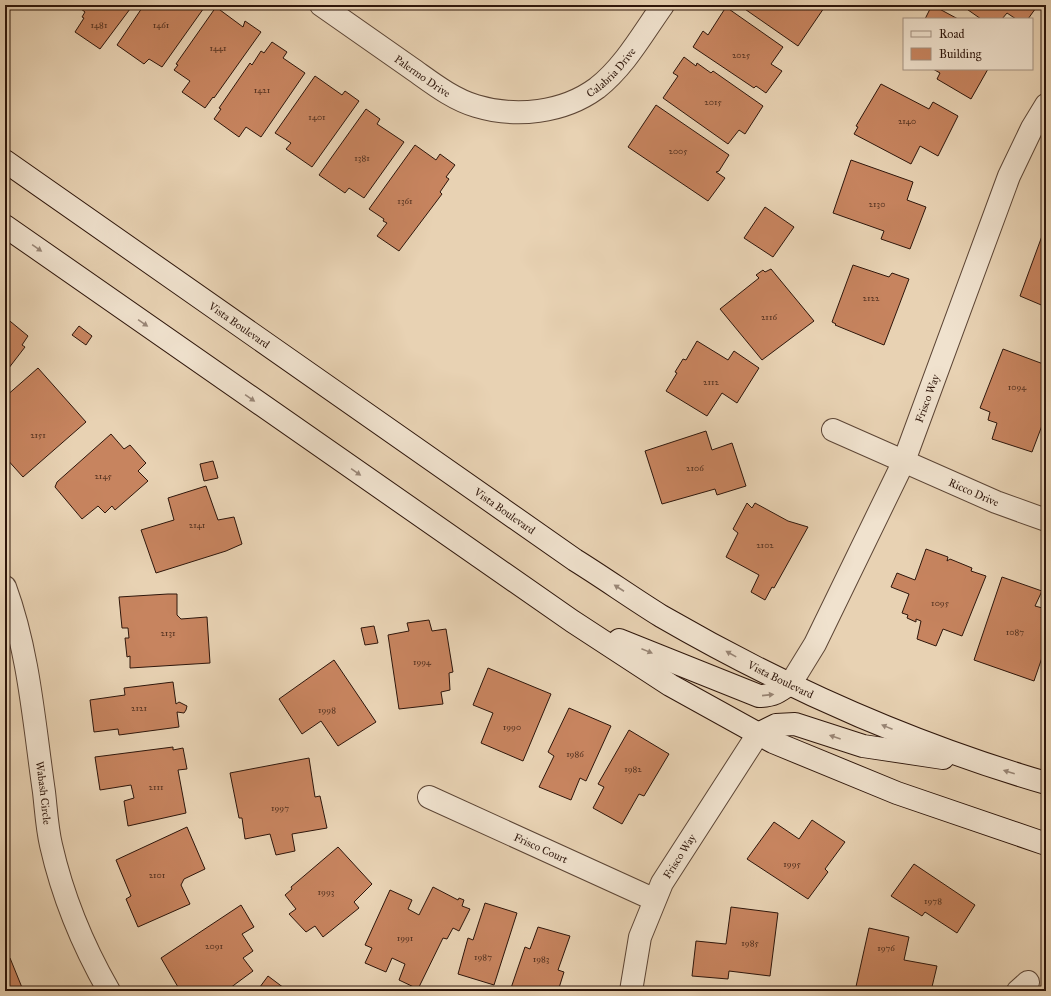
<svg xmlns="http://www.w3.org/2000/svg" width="1051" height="996" font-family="'IM FELL Great Primer',serif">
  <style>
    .building { fill: #c7845f; stroke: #2e160b }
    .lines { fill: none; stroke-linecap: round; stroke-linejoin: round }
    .street-casing { stroke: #5c4535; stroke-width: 24 }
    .secondary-casing { stroke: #2e160b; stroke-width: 24 }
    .street { stroke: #f0e2ce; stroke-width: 22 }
    .secondary { stroke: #f0e2ce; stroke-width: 22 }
    .oneway { fill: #998676 }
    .labels { text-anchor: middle; stroke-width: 4; stroke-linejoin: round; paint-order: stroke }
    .number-label { font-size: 9px; fill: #543220 }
    .street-label { font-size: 11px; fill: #2e160b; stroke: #f0e2ce }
  </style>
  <rect width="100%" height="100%" fill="#e8d2b3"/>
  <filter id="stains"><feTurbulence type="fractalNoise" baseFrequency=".005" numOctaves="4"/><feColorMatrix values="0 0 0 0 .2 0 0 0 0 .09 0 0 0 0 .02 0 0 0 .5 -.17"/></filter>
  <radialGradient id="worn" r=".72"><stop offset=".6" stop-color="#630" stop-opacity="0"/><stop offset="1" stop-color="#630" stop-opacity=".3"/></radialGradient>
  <g class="building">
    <path d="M133 5 100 49 75 32 84 18 82 17 85 12 76 5Z"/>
    <path d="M144 5H206L162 67 149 59 144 64 117 45Z"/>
    <path d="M739 5H826L798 46Z"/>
    <path d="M932 5 958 19H925Z"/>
    <path d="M961 5H1038L1028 19H1016L1007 13 1002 19H981Z"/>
    <path d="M216 7 243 27 245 21 261 32 214 98 213 97 205 108 182 92 190 81 174 70 178 65 176 64Z"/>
    <path d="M726 7 783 47 771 64 782 71 766 93 756 86 754 88 693 47 703 31 708 35Z"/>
    <path d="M272 42 287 52 283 58 305 73 261 137 246 127 239 137 214 119 221 109 219 108 250 63 252 65 261 51 264 53Z"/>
    <path d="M684 57 696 66 697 63 711 73 713 71 763 106 745 134 739 130 728 144 663 98 678 76 673 73Z"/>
    <path d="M933 69H988L971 99 937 79 940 73Z"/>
    <path d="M315 76 342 95 345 91 359 101 312 167 286 149 291 143 275 133Z"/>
    <path d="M881 84 929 109 933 102 958 116 938 156 920 146 911 164 854 134 858 127 856 126Z"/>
    <path d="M656 105 729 155 719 171 716 172 725 178 708 201 628 147Z"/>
    <path d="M366 109 380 119 377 124 404 142 364 198 349 188 345 193 319 175Z"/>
    <path d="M415 145 436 160 440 154 455 165 446 177 449 179 440 192 442 194 399 251 377 236 387 223 383 221 384 219 369 209Z"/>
    <path d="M851 160 913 182 907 200 926 207 910 249 881 239 884 231 833 213Z"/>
    <path d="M765 207 794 227 773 257 744 238Z"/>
    <path d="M1042 236 1046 237V307L1020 296Z"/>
    <path d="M853 265 889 277 892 273 909 279 884 345 835 325 836 324 832 322Z"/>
    <path d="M771 269 814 321 762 360 720 309 759 278 756 275 763 270 765 272Z"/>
    <path d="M5 317 28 336 22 345 25 347 5 373Z"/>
    <path d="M79 326 92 336 86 345 72 335Z"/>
    <path d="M697 341 728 360 734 351 759 368 737 403 722 393 707 416 666 391 677 373 675 372 683 359 686 360Z"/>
    <path d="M1003 349 1046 365V415L1032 452 992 439 997 423 988 420 990 412 980 408Z"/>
    <path d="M38 368 86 422 23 477 5 457V397Z"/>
    <path d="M706 431 712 450 732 443 746 486 717 495 715 489 662 504 645 451Z"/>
    <path d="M111 434 124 449 130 445 144 461 146 463 138 471 148 481 115 510 112 506 105 513 98 506 82 519 55 487 57 482Z"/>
    <path d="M213 461 218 478 204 481 200 464Z"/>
    <path d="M206 486 218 520 234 517 242 544 226 551 156 573 141 530 174 520 168 498Z"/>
    <path d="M747 503 752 508 755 503 788 521 808 527 774 588 772 587 765 600 751 592 759 575 726 557 738 533 733 529Z"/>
    <path d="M926 549 948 557 947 561 950 559 972 568 971 571 986 576 962 636 943 629 936 646 917 639 921 621 916 619V622L907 618 908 615 902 613 909 594 891 587 897 573 915 580Z"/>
    <path d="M1002 577 1042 591 1035 606 1046 609 1045 617H1046V646L1034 681 974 660Z"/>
    <path d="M168 594H177V615L181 619 207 617 210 663 130 668V656L127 657 125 638H129L128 628H122L119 597Z"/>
    <path d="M429 620 432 631 446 629 453 672 449 673 450 690 441 692 443 704 399 709 388 635 409 631 407 623Z"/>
    <path d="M374 626 378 643 365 645 361 628Z"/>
    <path d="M334 660 376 722 338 746 321 721 302 734 279 699Z"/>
    <path d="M488 668 551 694 523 761 481 743 493 713 473 705Z"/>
    <path d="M173 682 176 704 179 702 187 706 186 710 184 713 177 712 179 727 119 735 118 729 94 732 90 700 125 695 124 688Z"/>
    <path d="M569 708 611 726 586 781 580 778 571 800 539 787 554 756 548 752Z"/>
    <path d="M629 730 669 754 644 796 639 794 622 824 593 808 604 787 598 784Z"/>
    <path d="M173 747V750L183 748 187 769 178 770 186 813 128 826 124 801 134 798 131 785 100 790 95 757Z"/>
    <path d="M309 758 315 797 320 796 327 828 292 834 295 851 276 855 270 834 245 839 242 818H239L230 773Z"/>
    <path d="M812 820 845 842 825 869 828 872 808 899 747 859 774 822 799 839Z"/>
    <path d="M187 827 205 869 184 879 181 885 190 904 138 927 126 899 131 896 116 860Z"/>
    <path d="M338 847 372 884 354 902 359 908 323 937 315 926 306 932 289 914 296 909 285 895 292 889 291 887Z"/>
    <path d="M914 864 975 905 957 933 925 912 922 916 891 896Z"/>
    <path d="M433 887 458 900 459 898 464 900 462 906 470 909 459 931 453 928 447 939 443 938 418 989 399 980 405 964 392 958 386 972 365 963 372 948 365 945 390 890 412 900 408 909 419 915Z"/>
    <path d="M485 903 517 913 494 985 458 974 468 938 473 940Z"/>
    <path d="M241 905 254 927 242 934 253 951 243 958 253 971 226 991H201L199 988 194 991H176L175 990 178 987 161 958Z"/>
    <path d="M731 907 778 913 770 976 729 971 728 979 692 976 696 941 726 944Z"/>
    <path d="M538 927 570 936 558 970 564 972 558 991H510L525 947 530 949Z"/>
    <path d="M869 928 909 937 904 960 937 966 931 991H855Z"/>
    <path d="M10 958 23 990 20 991H5V960Z"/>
    <path d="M268 976 288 991H257Z"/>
  </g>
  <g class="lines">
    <defs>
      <g id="street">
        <path id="s1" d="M321 5C351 26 381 47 411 68 431 82 452 99 476 106 516 118 563 113 597 88 625 66 643 33 663 5"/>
        <path id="s2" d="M833 430 996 502 1046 520"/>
        <path id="s3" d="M5 587C29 652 34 723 44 792 46 809 47 828 51 845 63 898 82 944 109 991"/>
        <path id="s4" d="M791 683 815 644 904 461 1009 176 1032 128 1046 105"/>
        <path id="s5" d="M429 797 653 899"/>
        <path id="s6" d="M631 991 640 937 662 883 758 734"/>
        <path d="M1018 991 1028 982"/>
      </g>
      <g id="secondary">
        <path id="s7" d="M5 161 575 560C604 578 632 598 661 616 782 686 912 744 1046 783"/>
        <path d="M5 226 572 621 670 685 773 742 897 793 1046 844"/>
        <path d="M619 640 759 696C773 696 779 692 791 683"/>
        <path d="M758 734 776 725 795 724 863 746 943 758"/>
      </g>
    </defs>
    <use href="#street" class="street-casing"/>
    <use href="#secondary" class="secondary-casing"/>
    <use href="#street" class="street"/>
    <use href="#secondary" class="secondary"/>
  </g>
  <defs><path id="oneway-solid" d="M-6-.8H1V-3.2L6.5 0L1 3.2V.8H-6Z"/></defs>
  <g class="oneway">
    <use href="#oneway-solid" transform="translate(37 248) rotate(35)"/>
    <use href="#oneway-solid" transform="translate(143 323) rotate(35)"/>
    <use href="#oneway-solid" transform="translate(250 398) rotate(35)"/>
    <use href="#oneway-solid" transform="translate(356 472) rotate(35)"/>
    <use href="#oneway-solid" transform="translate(619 588) rotate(-147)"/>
    <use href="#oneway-solid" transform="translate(647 651) rotate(22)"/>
    <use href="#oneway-solid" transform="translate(731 654) rotate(-151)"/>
    <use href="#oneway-solid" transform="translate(768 695) rotate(-6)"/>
    <use href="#oneway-solid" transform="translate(887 727) rotate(-158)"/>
    <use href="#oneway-solid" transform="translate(835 737) rotate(-161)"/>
    <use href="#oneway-solid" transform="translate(1009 772) rotate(-163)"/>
  </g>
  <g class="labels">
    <g class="number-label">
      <text x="99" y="28">1481</text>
      <text x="161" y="28">1461</text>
      <text x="218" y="51">1441</text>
      <text x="741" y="58">2025</text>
      <text x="262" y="93">1421</text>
      <text x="713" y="105">2015</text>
      <text x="317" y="120">1401</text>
      <text x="907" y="124">2140</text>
      <text x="678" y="154">2005</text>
      <text x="362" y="161">1381</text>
      <text x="405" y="204">1361</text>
      <text x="877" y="207">2130</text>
      <text x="871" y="301">2122</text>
      <text x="769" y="320">2116</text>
      <text x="711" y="385">2112</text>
      <text x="1017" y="390">1094</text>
      <text x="38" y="438">2151</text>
      <text x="695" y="471">2106</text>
      <text x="103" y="479">2145</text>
      <text x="197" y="528">2141</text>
      <text x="765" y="548">2102</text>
      <text x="940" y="606">1095</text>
      <text x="1015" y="635">1087</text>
      <text x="168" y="636">2131</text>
      <text x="422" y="665">1994</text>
      <text x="139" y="711">2121</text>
      <text x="327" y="713">1998</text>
      <text x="512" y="730">1990</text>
      <text x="575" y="757">1986</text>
      <text x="633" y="772">1982</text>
      <text x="156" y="790">2111</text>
      <text x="280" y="811">1997</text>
      <text x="792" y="867">1995</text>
      <text x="157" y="878">2101</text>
      <text x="326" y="895">1993</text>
      <text x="933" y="904">1978</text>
      <text x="405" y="941">1991</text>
      <text x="750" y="946">1985</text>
      <text x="214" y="949">2091</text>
      <text x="886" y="951">1976</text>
      <text x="483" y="960">1987</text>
      <text x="541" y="962">1983</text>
    </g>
    <g class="street-label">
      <text dy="4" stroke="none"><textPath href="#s1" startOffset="333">Calabria Drive</textPath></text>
      <text dy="4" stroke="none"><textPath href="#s1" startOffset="124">Palermo Drive</textPath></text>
      <text dy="4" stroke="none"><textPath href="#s7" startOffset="286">Vista Boulevard</textPath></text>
      <text dy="4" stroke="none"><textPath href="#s4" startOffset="316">Frisco Way</textPath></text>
      <text dy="4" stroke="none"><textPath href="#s2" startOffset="154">Ricco Drive</textPath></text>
      <text dy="4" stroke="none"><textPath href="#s7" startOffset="610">Vista Boulevard</textPath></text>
      <text dy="4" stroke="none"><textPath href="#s7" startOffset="934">Vista Boulevard</textPath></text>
      <text dy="4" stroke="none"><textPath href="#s3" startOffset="210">Wabash Circle</textPath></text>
      <text dy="4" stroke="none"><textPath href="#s5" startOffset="123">Frisco Court</textPath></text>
      <text dy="4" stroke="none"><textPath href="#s6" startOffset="145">Frisco Way</textPath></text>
    </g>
  </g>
  <rect width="1051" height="996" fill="none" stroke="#e8d2b3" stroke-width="20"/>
  <rect x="6" y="6" width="1039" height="984" fill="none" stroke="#2e160b" stroke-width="2"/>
  <rect x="10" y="10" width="1031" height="976" fill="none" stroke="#2e160b"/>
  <rect x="903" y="18" width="130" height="52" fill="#f0e2ce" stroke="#a29080"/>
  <rect x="911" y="31" width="20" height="6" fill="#f0e2ce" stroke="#a29080"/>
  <text x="939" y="38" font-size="12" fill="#2e160b">Road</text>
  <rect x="911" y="48" width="20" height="12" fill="#c7845f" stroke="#a29080"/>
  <text x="939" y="58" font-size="12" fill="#2e160b">Building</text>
  <rect width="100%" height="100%" filter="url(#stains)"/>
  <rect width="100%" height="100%" fill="url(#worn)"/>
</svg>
